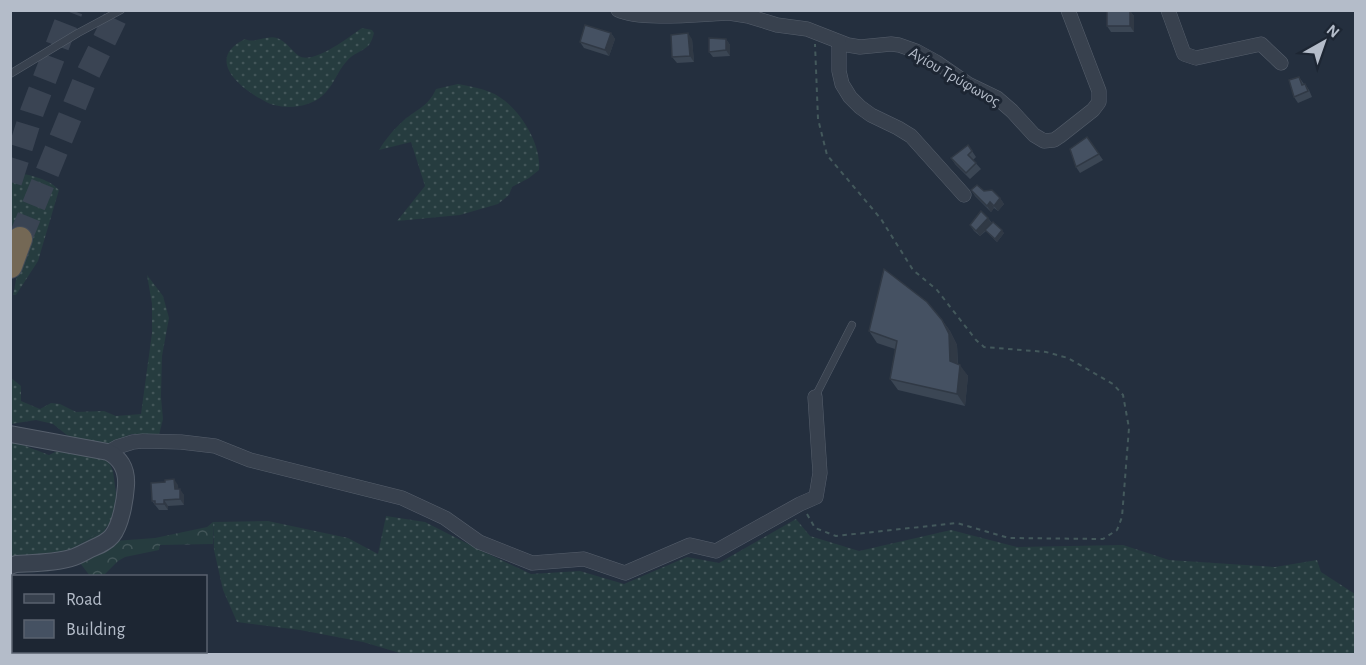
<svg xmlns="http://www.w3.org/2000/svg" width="1366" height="665" font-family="'Alegreya Sans',sans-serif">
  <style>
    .grass { fill: url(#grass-dots) }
    .forest { fill: url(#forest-crowns) }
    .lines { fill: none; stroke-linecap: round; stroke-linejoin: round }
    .motorway-tunnel { stroke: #3a4453; stroke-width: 24; stroke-dasharray: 24 12; stroke-linecap: butt }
    .service-casing { stroke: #565f6c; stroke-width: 8 }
    .minor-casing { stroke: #565f6c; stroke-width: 15 }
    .tertiary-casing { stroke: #565f6c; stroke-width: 18 }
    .motorway-casing { stroke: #434c59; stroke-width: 26 }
    .path { stroke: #44595c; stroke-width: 2; stroke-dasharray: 4.5 4.5; stroke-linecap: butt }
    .service { stroke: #38414e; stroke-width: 7 }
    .minor { stroke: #38414e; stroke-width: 14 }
    .tertiary { stroke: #38414e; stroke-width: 16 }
    .motorway { stroke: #746855; stroke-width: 24 }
    .wall { fill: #3b4654 }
    .shaded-wall { fill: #303945 }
    .building { fill: #455162; stroke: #303945; stroke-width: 1.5 }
    .labels { text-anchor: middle; stroke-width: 6; stroke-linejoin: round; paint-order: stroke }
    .street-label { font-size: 16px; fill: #b4bcc9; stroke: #1d2633 }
  </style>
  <defs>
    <pattern id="grass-dots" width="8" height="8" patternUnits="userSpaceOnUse" patternTransform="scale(1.5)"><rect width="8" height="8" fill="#263c3f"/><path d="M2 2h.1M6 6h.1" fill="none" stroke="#435659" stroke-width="1.8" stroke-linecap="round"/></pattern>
    <pattern id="forest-crowns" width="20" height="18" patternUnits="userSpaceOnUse" patternTransform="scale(1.5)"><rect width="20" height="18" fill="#263c3f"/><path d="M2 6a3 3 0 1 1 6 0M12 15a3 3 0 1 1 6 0" fill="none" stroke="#435659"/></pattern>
  </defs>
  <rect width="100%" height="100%" fill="#242f3e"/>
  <g class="grass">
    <path d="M362 28 372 30 374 33C373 37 371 43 368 46 362 52 353 53 346 62 337 72 333 87 322 96 309 107 290 109 274 105 269 104 265 101 261 99 237 86 206 58 245 39 255 44 266 35 277 38 286 41 292 51 299 56 314 65 350 36 362 28Z"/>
    <path d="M458 84C468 86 480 88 490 92 516 102 542 142 539 170L529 178 512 187 509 195 498 204 460 215 397 221 425 186 411 142 379 150C385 140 393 130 401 123 415 109 427 109 436 89Z"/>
    <path d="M10 171C27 175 47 177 59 190L38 261 16 295H13L21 255 11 238Z"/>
    <path d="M147 275 163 296 169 318 162 356 161 397 163 419 159 435 132 434 118 439 106 445 81 442 68 436 53 424 36 420 11 424 10 377 21 386V401L40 409 51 403 60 404 76 412 104 411 116 416 141 414 152 333V304Z"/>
    <path d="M10 440 49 455 59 450 107 458 113 471 117 501 113 519 105 529 70 550 53 556 11 561Z"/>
    <path d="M386 516 425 522 482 551 531 574 580 571 624 584 687 557 719 563 796 519 810 536 859 551 951 530 1017 547 1123 545 1169 560 1275 567 1317 560 1321 572 1355 594V654H403L363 642 300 630 237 622 223 590 214 550 213 522 268 521 348 538 378 554Z"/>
  </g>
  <path class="forest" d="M213 522V544L160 545 159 550 125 557 118 561 105 574 90 576 70 550 105 529 114 541 155 538 207 527Z"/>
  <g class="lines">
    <g class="motorway-tunnel">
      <path d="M10 182 32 112 71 10"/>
      <path d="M20 239 85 80 119 10"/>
    </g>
    <defs>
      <g id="service">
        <path d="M10 74 78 33 121 10"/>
        <path d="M815 397 852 325"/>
      </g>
      <g id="minor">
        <path d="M618 10C642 21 701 14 729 13L748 16 777 25 807 29 848 45 860 47 891 44 899 45 916 51 936 62 968 84 997 98 1012 111 1034 135 1044 141 1054 140 1060 136 1093 110 1099 102V91L1068 10"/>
        <path d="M1168 10 1184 54 1196 58 1261 44 1281 63"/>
        <path d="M839 42V71L842 84 850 97 860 107 871 115 898 128 911 136 964 195"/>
        <path d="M108 452 117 447 133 442 143 441 181 442 215 446 250 460 402 498 445 518 479 542 532 563 584 559 625 573 690 545 716 551 800 504 816 497 820 473 815 397"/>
        <path d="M66 652 67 654"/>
        <path d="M139 652 142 654"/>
      </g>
      <path id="tertiary" d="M10 434 108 452C122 459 127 471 126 486 125 500 121 525 112 536 107 542 100 545 93 548 86 551 79 556 71 558 54 563 34 563 16 564L10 566"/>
      <path id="motorway" d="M10 266 20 239"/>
    </defs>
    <use href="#service" class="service-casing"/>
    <use href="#minor" class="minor-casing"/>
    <use href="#tertiary" class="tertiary-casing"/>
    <use href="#motorway" class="motorway-casing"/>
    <path class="path" d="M807 514 815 528 836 536 957 523 1009 538 1103 539 1117 530 1122 517 1129 428 1123 395 1113 384 1068 358 1046 352 984 347 976 340 937 290 913 270 881 219 827 155 818 119 815 44"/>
    <use href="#service" class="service"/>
    <use href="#minor" class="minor"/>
    <use href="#tertiary" class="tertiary"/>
    <use href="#motorway" class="motorway"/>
  </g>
  <g class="wall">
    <path d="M1130 11 1134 16V32H1111L1107 26Z"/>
    <path d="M611 33 615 39 609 56 584 48 580 42Z"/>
    <path d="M692 39 694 62 677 63 672 57Z"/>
    <path d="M726 39 730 45V56L713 57 709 52Z"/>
    <path d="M1299 77 1304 84H1305L1309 90 1312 97 1298 103 1294 97Z"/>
    <path d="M1087 137 1103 160 1080 173 1076 167Z"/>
    <path d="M968 145 976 157 973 160 981 169 970 179 955 164 951 158Z"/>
    <path d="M971 190 984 191 1000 198 1004 204 998 211 994 208 991 212 975 196Z"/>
    <path d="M988 218 992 223 1004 233 997 242 986 231 980 236 974 231 970 225Z"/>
    <path d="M942 320 950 331 957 345 958 364 968 376 965 406 898 390 890 379 895 349 877 343 869 331Z"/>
    <path d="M178 485V489L184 495V505L168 506V510H159L152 501Z"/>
    <path d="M39 651H65L66 654H41Z"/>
  </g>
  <g class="shaded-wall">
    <path d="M1130 11 1134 16V32L1130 26Z"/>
    <path d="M611 33 615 39 609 56 605 50Z"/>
    <path d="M688 33 692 39 694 62 690 56Z"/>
    <path d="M726 39 730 45V56L726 50Z"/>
    <path d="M1000 198 1004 204 998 211 994 206Z"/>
    <path d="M990 202 994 208 991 212 987 206Z"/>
    <path d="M988 218 992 224 980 236 976 231Z"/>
    <path d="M1002 230 1004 233 997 242 995 239Z"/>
    <path d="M942 320 950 331 957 345 958 373 950 361Z"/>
    <path d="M960 365 968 376 965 406 957 394Z"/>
    <path d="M174 479 178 485 179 495 175 489Z"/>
    <path d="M180 489 184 495V505L180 499Z"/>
    <path d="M164 500 168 506V510L164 504Z"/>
  </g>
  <g class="building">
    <path d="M1107 10 1130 11V26H1107Z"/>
    <path d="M585 25 611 33 605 50 580 42Z"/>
    <path d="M688 33 690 56 672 57 671 35Z"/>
    <path d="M709 38 726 39V50L709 52Z"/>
    <path d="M1299 77 1302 85 1305 84 1308 91 1294 97 1289 80Z"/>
    <path d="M1087 137 1099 154 1076 167 1070 149Z"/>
    <path d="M968 145 972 151 968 155 976 163 966 173 951 158Z"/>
    <path d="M977 185 984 191 992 190 1000 198 994 206 990 202 987 206 971 190Z"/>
    <path d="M981 211 988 218 976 231 970 225Z"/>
    <path d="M993 222 1002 230 995 239 985 230Z"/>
    <path d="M884 269 927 302 942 320 949 334 950 361 960 365 957 394 890 379 897 341 869 331Z"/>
    <path d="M174 479 175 489H180V499L164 500V504H155V501H152L151 483 165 482V480Z"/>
    <path d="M14 603V637L10 631V605Z"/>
    <path d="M39 651H61L55 654H41Z"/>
  </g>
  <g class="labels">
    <g class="street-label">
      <text transform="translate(955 76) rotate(30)" y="6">Αγίου Τρύφωνος</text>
    </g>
  </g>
  <rect width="1366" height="665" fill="none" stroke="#b4bcc9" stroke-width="24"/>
  <rect x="12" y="575" width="195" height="78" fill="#1d2633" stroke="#59626f" stroke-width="1.5"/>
  <rect x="24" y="594" width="30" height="9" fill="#38414e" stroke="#59626f" stroke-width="1.5"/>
  <text x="66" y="605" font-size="18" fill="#b4bcc9">Road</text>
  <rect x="24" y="620" width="30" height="18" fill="#455162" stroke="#59626f" stroke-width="1.5"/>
  <text x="66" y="635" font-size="18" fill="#b4bcc9">Building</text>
  <g transform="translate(1324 42) rotate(40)" stroke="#1d2633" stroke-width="4.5" paint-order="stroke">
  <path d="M0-4.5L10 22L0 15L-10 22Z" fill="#b4bcc9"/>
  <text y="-9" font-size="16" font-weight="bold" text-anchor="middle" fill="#b4bcc9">N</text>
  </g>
</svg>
